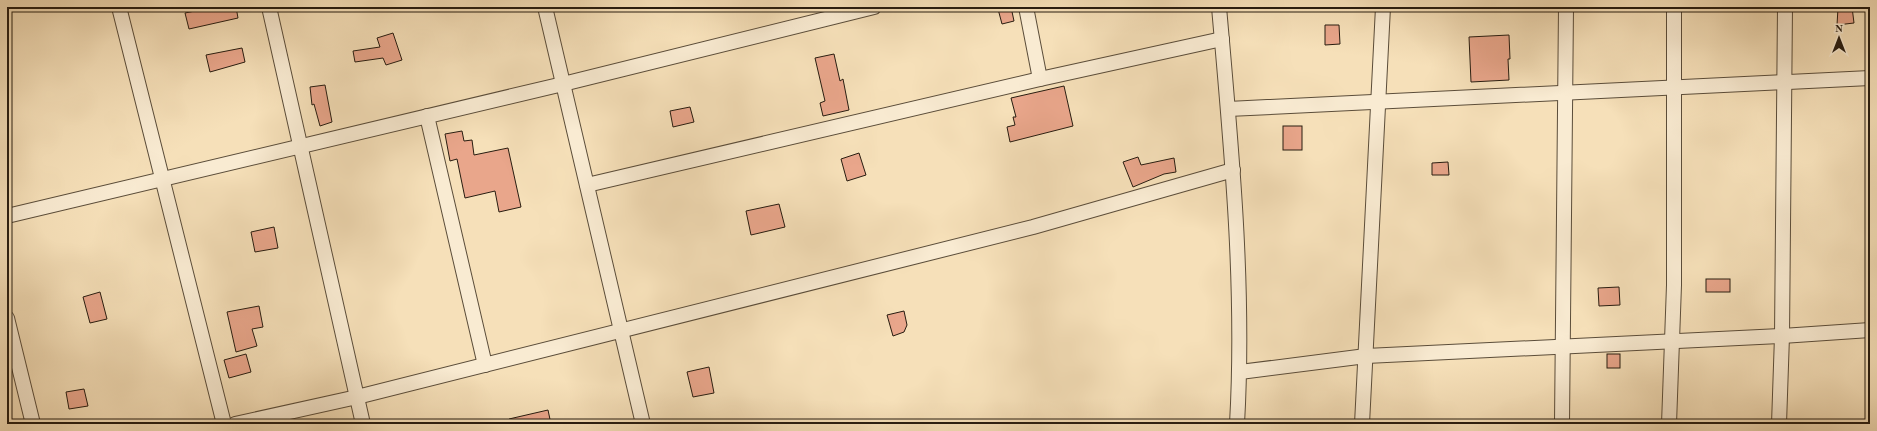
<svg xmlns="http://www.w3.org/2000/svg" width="1877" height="431" font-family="'Old Standard TT',serif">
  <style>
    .building { fill: #e9a68b; stroke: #271c10 }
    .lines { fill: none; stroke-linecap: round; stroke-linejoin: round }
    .minor-casing { stroke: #5b4d3a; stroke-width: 16 }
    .minor { stroke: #f9ebd2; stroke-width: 14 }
  </style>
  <rect width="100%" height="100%" fill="#f6e0b9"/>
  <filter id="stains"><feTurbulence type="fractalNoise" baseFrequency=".005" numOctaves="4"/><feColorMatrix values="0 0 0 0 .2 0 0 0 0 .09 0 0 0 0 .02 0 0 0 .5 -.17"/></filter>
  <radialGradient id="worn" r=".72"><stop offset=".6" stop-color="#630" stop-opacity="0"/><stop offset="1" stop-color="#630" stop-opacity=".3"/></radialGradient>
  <g class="building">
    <path d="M199 7H236L238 18 189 29 185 13 200 10Z"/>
    <path d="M1006 7H1011L1014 21 1002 24 998 9Z"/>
    <path d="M1852 7 1854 23 1837 25 1838 8Z"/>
    <path d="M1325 25H1339L1340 44 1325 45Z"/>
    <path d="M393 33 402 60 386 65 383 58 355 62 353 51 380 47 377 38Z"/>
    <path d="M1509 35 1510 59H1508L1509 80 1471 82 1469 37Z"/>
    <path d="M242 48 245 62 210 72 206 55Z"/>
    <path d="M834 54 840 81 843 79 849 110 823 116 820 103 825 101 815 58Z"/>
    <path d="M325 85 332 122 320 126 314 104 312 105 310 87Z"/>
    <path d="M1064 86 1073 126 1010 142 1007 127 1015 125 1013 117H1016L1011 98Z"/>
    <path d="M690 107 694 122 673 127 670 111Z"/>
    <rect x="1283" y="126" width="19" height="24"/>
    <path d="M462 131 464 141 472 140 474 155 508 148 521 207 499 212 495 191 465 198 457 159 450 161 445 134Z"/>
    <path d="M859 153 866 175 847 181 841 159Z"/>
    <path d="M1138 157 1141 165 1174 158 1176 172 1164 174 1133 187 1123 162Z"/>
    <path d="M1448 162 1449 175H1432V163Z"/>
    <path d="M779 204 785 227 751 235 746 211Z"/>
    <path d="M274 227 278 248 255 252 251 232Z"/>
    <rect x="1706" y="279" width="24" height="13"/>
    <path d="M1619 287 1620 305 1599 306 1598 288Z"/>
    <path d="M100 292 107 319 90 323 83 297Z"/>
    <path d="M259 306 263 327 252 329 257 346 236 352 227 312Z"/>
    <path d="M904 311 907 325 904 332 893 336 887 315Z"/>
    <path d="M246 354 251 372 229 378 224 360Z"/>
    <rect x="1607" y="354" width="13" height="14"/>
    <path d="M709 367 714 393 693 397 687 372Z"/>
    <path d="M84 389 88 406 69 409 66 392Z"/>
    <path d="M548 410 551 424H509V419Z"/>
  </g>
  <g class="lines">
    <defs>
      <g id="minor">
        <path d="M119 7 224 424"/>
        <path d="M269 7 363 424"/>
        <path d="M545 7 643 424"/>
        <path d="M1026 7 1040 79"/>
        <path d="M1219 7C1231 145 1245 285 1237 424"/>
        <path d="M1228 109 1870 78"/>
        <path d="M427 116 485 365"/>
        <path d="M587 185 1040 79 1222 39"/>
        <path d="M7 216 563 84 874 7"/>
        <path d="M7 318 33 424"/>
        <path d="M1240 372 1366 356 1782 336 1870 330"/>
        <path d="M235 424 357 397 1033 227 1233 170"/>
        <path d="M1362 424 1383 7"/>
        <path d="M1562 424 1566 7"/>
        <path d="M1669 424 1674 285V7"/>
        <path d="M1779 424 1782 336 1785 7"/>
      </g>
    </defs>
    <use href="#minor" class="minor-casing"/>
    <use href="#minor" class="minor"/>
  </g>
  <rect width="1877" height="431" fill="none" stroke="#f6e0b9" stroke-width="24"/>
  <rect x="8" y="8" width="1861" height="415" fill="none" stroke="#271c10" stroke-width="2"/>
  <rect x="12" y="12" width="1853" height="407" fill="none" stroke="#271c10"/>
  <g transform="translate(1839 38)" stroke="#f9ebd2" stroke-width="3" paint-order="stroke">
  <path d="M0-3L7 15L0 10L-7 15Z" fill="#271c10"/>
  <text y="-6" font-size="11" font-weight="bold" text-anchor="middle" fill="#271c10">N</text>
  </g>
  <rect width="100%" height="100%" filter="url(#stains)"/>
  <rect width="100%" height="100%" fill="url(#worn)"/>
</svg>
